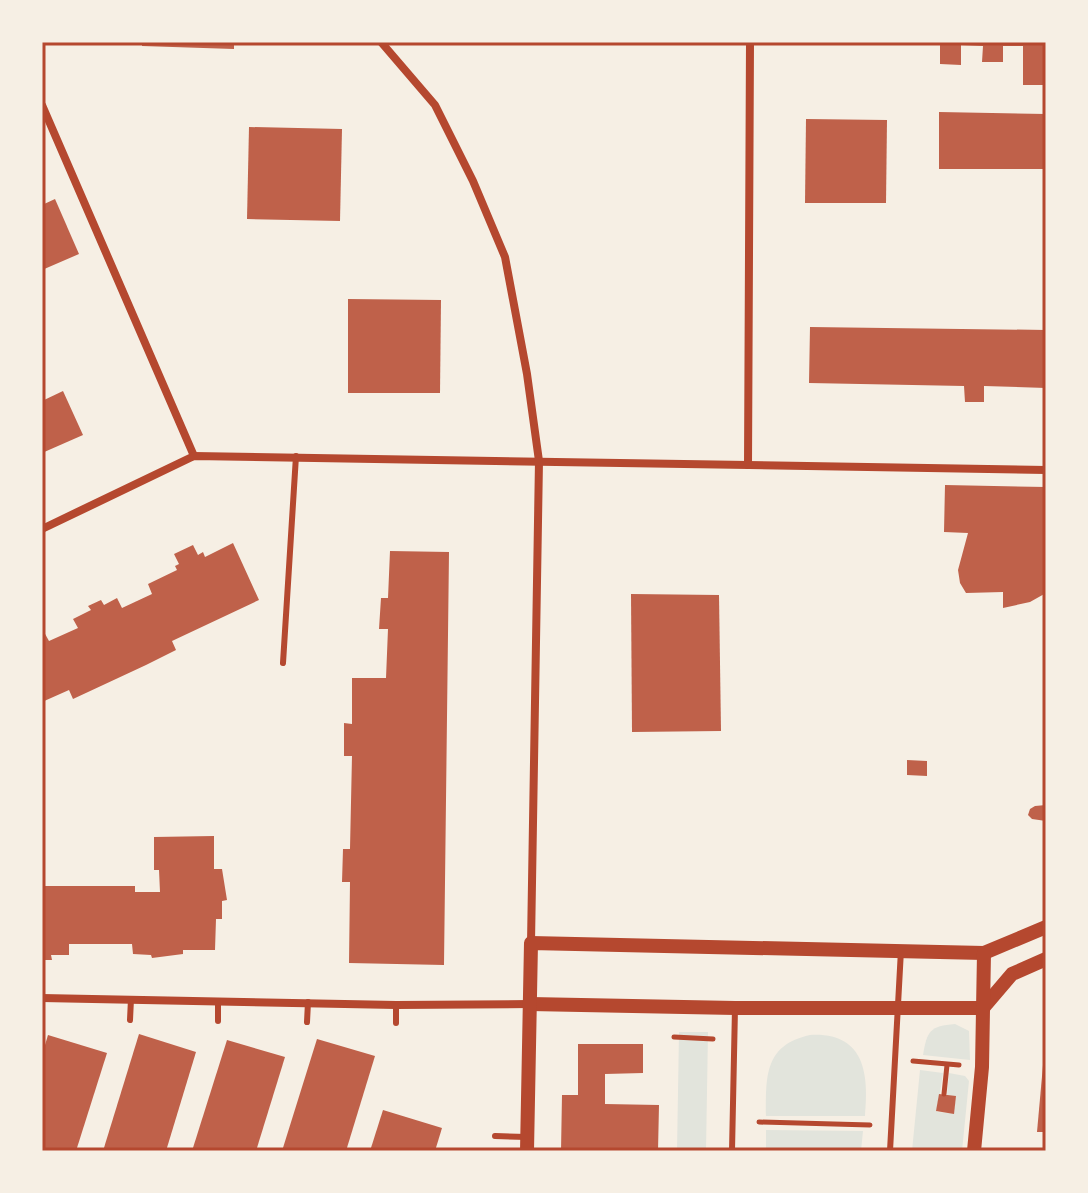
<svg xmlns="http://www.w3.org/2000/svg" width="1088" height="1193" font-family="'Source Sans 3',sans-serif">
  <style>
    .green { fill: #e2e4dc }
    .building { fill: #bf614a }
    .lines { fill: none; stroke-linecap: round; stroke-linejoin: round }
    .path { stroke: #b5482f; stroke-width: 5 }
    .service { stroke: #b5482f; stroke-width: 6 }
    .minor { stroke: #b5482f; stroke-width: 8 }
    .tertiary { stroke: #b5482f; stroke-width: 14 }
    .neatline { fill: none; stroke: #b5482f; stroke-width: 3 }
  </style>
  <rect width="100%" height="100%" fill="#f6efe4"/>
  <g class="green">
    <path d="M955 1024 969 1031 970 1060 923 1055C927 1031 930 1026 955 1024Z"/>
    <path d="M679 1032H708L706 1151H677Z"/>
    <path d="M810 1035C865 1032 869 1074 865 1116H766C766 1077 764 1045 810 1035Z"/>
    <path d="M920 1070 943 1073 937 1112 953 1113 947 1095 949 1073 965 1076 969 1081 962 1151H912Z"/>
    <path d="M766 1130 863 1131 861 1151H766Z"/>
  </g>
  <g class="building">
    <path d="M142 42H234V49L142 46Z"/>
    <path d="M940 42H1046L1044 85H1023V46H1003V62H982L983 46 961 45V65L940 64Z"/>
    <path d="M939 112 1046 114V169H939Z"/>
    <path d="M806 119 887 120 886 203H805Z"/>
    <path d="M249 127 342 129 340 221 247 219Z"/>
    <path d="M55 199 79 254 42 270V205Z"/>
    <path d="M348 299 441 300 440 393H348Z"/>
    <path d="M810 327 1046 330V388L984 386V402H965L964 386 809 383Z"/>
    <path d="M63 391 83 435 42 453V401Z"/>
    <path d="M945 485 1046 487V593L1030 602 1003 608V592L966 593 960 583 958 570 968 533 944 532Z"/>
    <path d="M233 543 259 600 172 641 176 650 146 665 73 699 69 690 42 702V633L44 632 49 641 78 628 73 619 91 610 88 606 101 600 104 605 117 598 122 608 152 594 148 584 177 570 175 566 179 564 174 554 193 545 198 555 203 552 205 557Z"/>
    <path d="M390 551 449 552 444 965 349 963 350 882H342L343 849H350L352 756H344V723L352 724V678H386L388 629H379L381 598H388Z"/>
    <path d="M631 594 719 595 721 731 632 732Z"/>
    <path d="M907 760 927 761V776L907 775Z"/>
    <path d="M1046 805V821L1032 819 1028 815 1030 809 1035 806Z"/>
    <path d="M214 836V869H222L227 900 222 901V919H216L215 950H183V954L152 958 151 955 133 954 132 944H69V955H51L52 960H42V886H135V892H160L159 870H154V837Z"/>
    <path d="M139 1034 196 1052 166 1151H103Z"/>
    <path d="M48 1035 107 1053 76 1151H42V1055Z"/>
    <path d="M317 1039 375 1056 346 1151H282Z"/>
    <path d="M227 1040 285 1057 256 1151H192Z"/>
    <path d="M578 1044H643V1073L605 1074V1104L659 1105 658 1151H561L562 1095H578Z"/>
    <path d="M1044 1054H1046V1132H1037Z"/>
    <path d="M939 1094 956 1096 954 1114 936 1111Z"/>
    <path d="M383 1110 442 1128 435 1151H370Z"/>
  </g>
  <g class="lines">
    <g class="path">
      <path d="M674 1037 713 1039"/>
      <path d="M913 1061 959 1065"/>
      <path d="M944 1094 947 1065"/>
      <path d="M759 1122 870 1125"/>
    </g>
    <g class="service">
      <path d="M283 663 296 456"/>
      <path d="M130 1020 131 999"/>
      <path d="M218 1021V1001"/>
      <path d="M307 1022 308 1002"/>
      <path d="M396 1023V1005"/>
      <path d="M495 1136 527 1137"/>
      <path d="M732 1151 735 1008"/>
      <path d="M890 1151 901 950"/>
    </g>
    <g class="minor">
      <path d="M381 42 435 105 473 181 505 257 527 374 539 461 531 943"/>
      <path d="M42 105 194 456"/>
      <path d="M748 465 750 42"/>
      <path d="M42 529 194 456 1046 470"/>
      <path d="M42 998 396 1005 530 1004"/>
    </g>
    <g class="tertiary">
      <path d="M530 1004 735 1008H983"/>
      <path d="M983 1008 1012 974 1046 959"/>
      <path d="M527 1151 531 943 984 953 1046 927"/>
      <path d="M974 1151 982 1067 984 953"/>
    </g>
  </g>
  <rect width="1088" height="1193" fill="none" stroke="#f6efe4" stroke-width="88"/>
  <rect x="44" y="44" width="1000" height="1105" class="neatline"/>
</svg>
